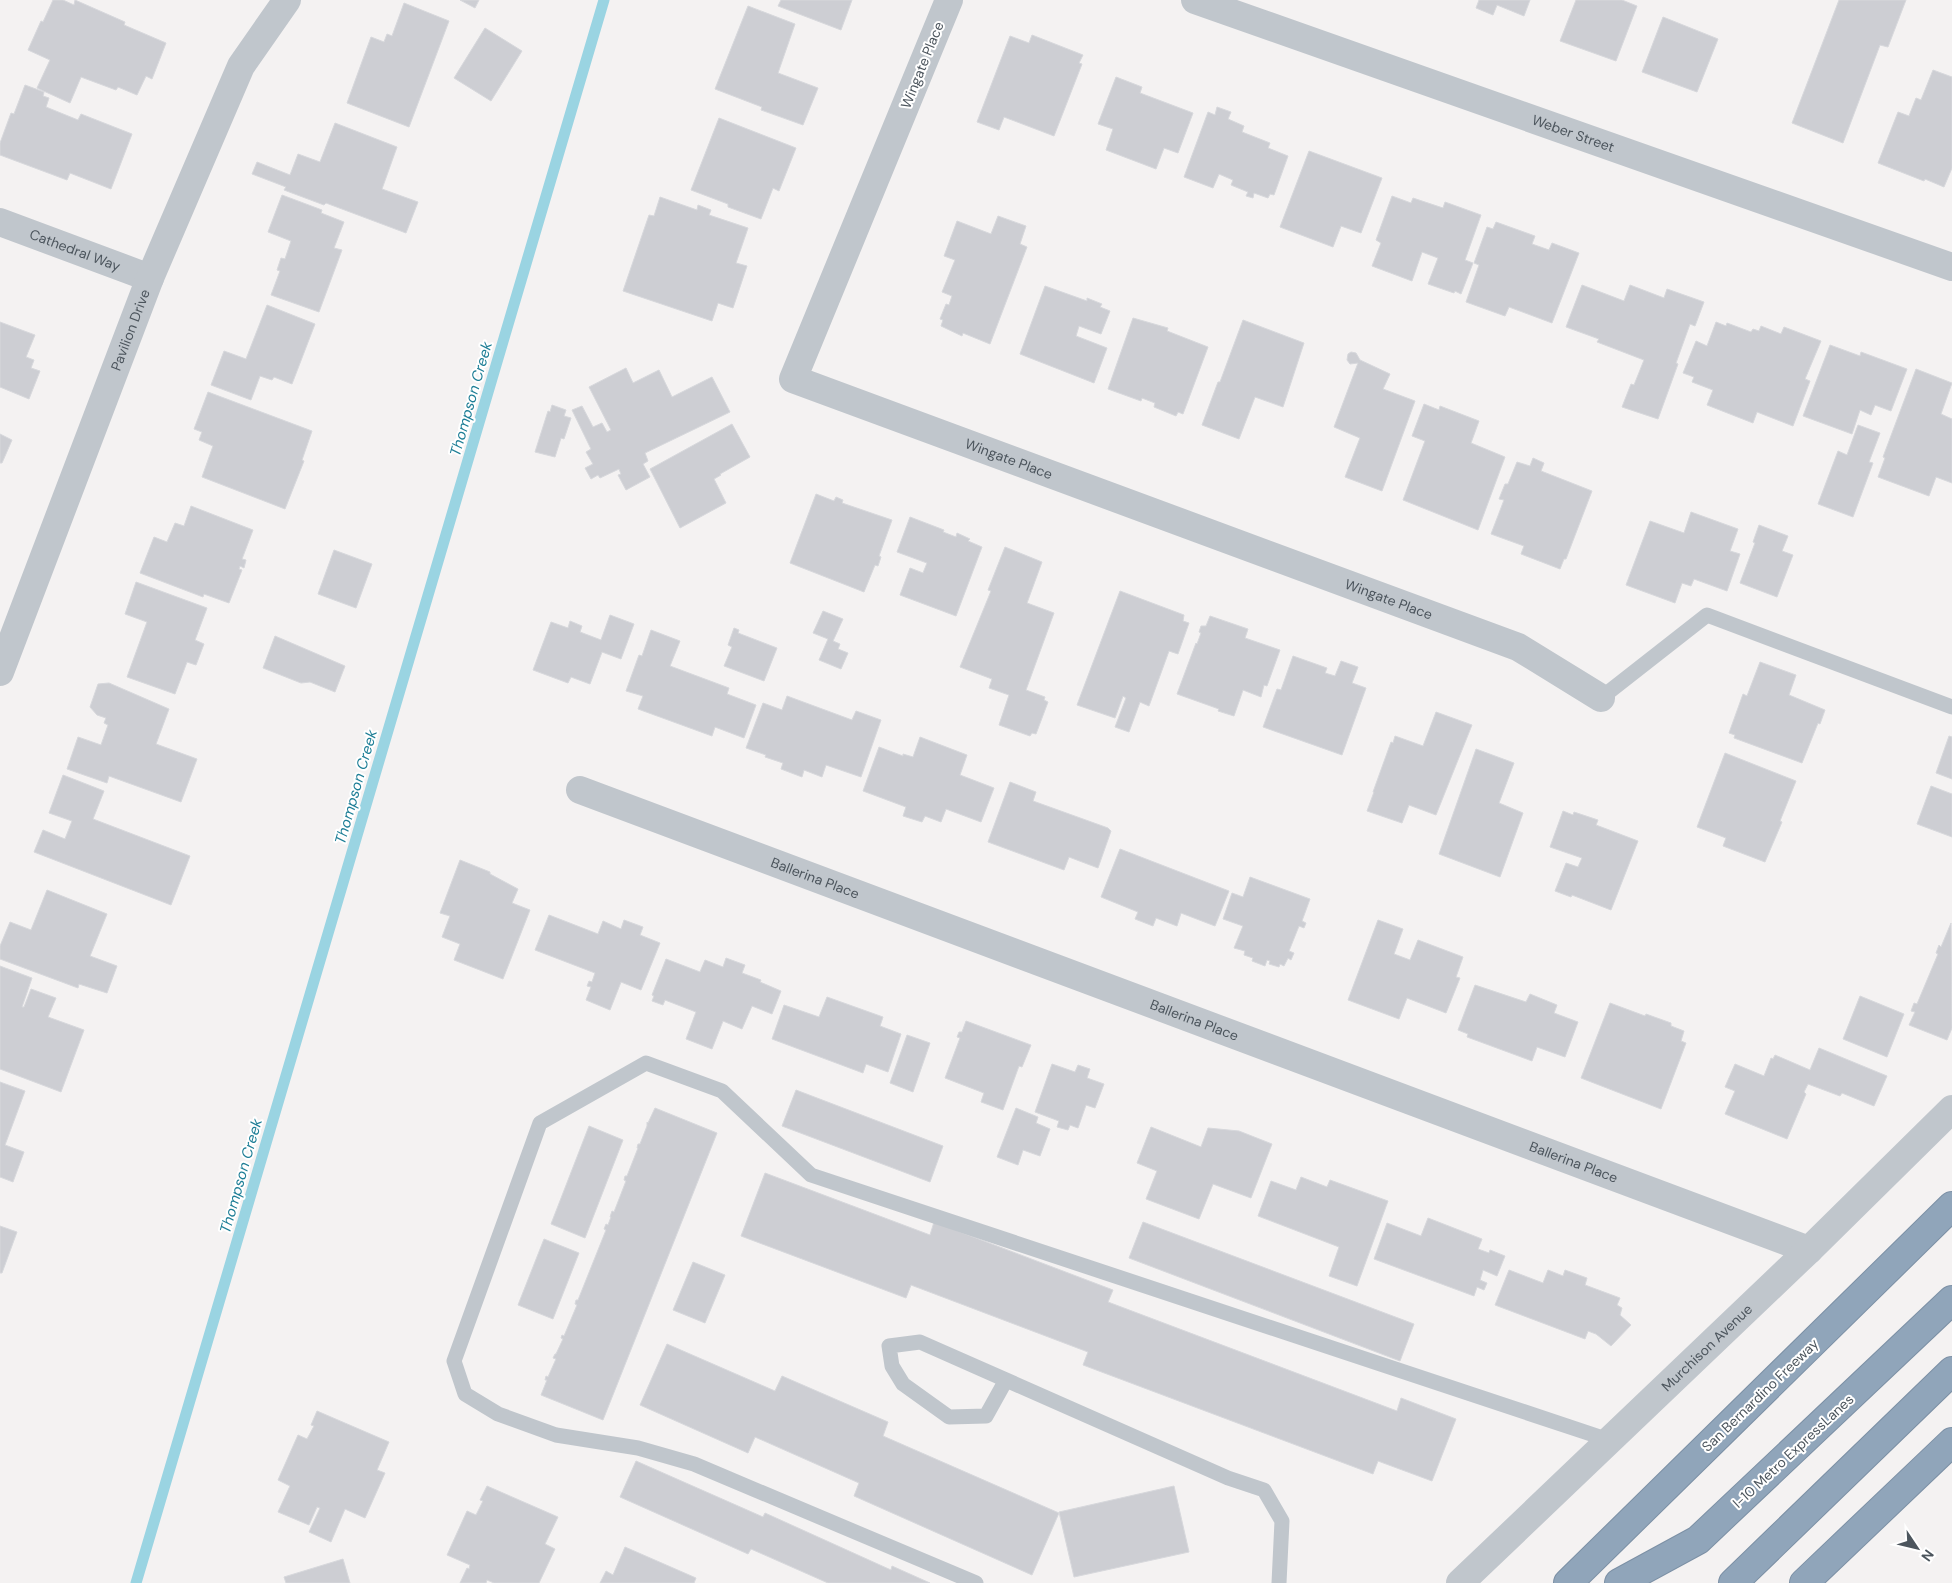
<svg xmlns="http://www.w3.org/2000/svg" width="1952" height="1583" font-family="'DM Sans',sans-serif">
  <style>
    .lines { fill: none; stroke-linecap: round; stroke-linejoin: round }
    .stream { stroke: #9ad4e2; stroke-width: 11 }
    .building { fill: #cdced3; stroke: #d7d8dc }
    .highway-casing { stroke: #7c90a5; stroke-width: 30 }
    .lane { stroke: #c0c6cc; stroke-width: 15 }
    .street { stroke: #c0c6cc; stroke-width: 28 }
    .highway { stroke: #90a5ba; stroke-width: 28 }
    .labels { text-anchor: middle; stroke-width: 4; stroke-linejoin: round; paint-order: stroke }
    .street-label { font-size: 14px; fill: #4c555d; stroke: #fff }
    .water-label { font-size: 15px; font-style: italic; fill: #1e7e96; stroke: #fff }
  </style>
  <rect width="100%" height="100%" fill="#f4f2f2"/>
  <g class="lines">
    <path class="stream" d="M136 1583 604 0"/>
  </g>
  <g class="building">
    <path d="M53 0H63L74 5 75 0 125 22 124 25 166 43 152 79 146 76 137 95 118 87 116 90 81 77 70 103 37 88 50 60 28 50 41 21 43 22Z"/>
    <path d="M460 0H479L475 8Z"/>
    <path d="M781 0H852L841 30 778 6Z"/>
    <path d="M1479 0H1530L1524 16 1497 5 1493 15 1476 8Z"/>
    <path d="M1576 0H1622L1637 6 1616 61 1560 41Z"/>
    <path d="M1839 0H1906L1888 47 1880 45 1843 143 1792 123Z"/>
    <path d="M404 3 449 21 409 127 347 103 371 37 384 42 387 34 392 36Z"/>
    <path d="M748 6 795 24 778 73 818 88 803 125 761 110 762 107 715 89Z"/>
    <path d="M1663 17 1718 39 1697 92 1642 72Z"/>
    <path d="M485 28 522 51 491 101 454 78Z"/>
    <path d="M1032 35 1083 55 1079 63 1082 64 1054 136 1004 117 999 130 977 122 1010 36 1029 43Z"/>
    <path d="M1933 70 1952 77V168L1944 187 1925 179 1924 181 1878 163 1898 112 1909 116 1916 98 1921 100Z"/>
    <path d="M1116 77 1142 87 1140 93 1193 113 1178 153 1164 148 1156 169 1106 150 1113 129 1098 124Z"/>
    <path d="M25 85 44 92 43 96 49 98 46 107 78 120 81 114 132 134 111 189 70 173 67 180 0 155V143L11 113 14 114Z"/>
    <path d="M1217 107 1231 112 1228 119 1244 126 1242 132 1270 143 1268 148 1288 156 1274 195 1270 194 1268 198 1254 193 1253 198 1246 196 1248 192 1231 185 1233 180 1219 174 1213 188 1184 177 1208 112 1215 115Z"/>
    <path d="M719 118 796 148 779 191 773 188 761 219 728 207V204L691 190Z"/>
    <path d="M335 123 397 147 382 189 418 202 406 233 326 203 324 205 284 190 286 187 252 174 257 162 290 175 298 154 320 162Z"/>
    <path d="M1309 151 1382 178 1361 233 1341 226 1333 247 1280 227Z"/>
    <path d="M282 195 322 210 321 213 344 222 334 248 342 250 319 312 271 295 280 271 277 270 281 258 285 259 291 241 268 232Z"/>
    <path d="M1392 196 1411 203 1413 198 1443 208 1445 202 1481 215 1465 260 1473 263 1461 294 1455 291 1454 293 1428 284 1438 258 1422 252 1412 281 1372 266 1381 243 1376 240Z"/>
    <path d="M660 197 697 210 698 205 711 210 709 215 748 228 736 263 747 266 733 308 718 303 712 321 623 291 649 215 654 216Z"/>
    <path d="M998 216 1026 226 1020 244 1027 247 990 344 963 333 962 336 941 326 943 320 940 319 946 304 949 305 952 296 942 292 955 260 944 256 957 221 991 234Z"/>
    <path d="M1496 222 1535 236 1532 244 1549 250 1552 243 1579 253 1552 323 1509 307 1505 316 1466 302 1479 265 1474 263 1487 227 1493 229Z"/>
    <path d="M1582 285 1624 301 1630 285 1664 298 1667 289 1704 302 1695 326 1690 324 1676 363 1678 364 1658 419 1622 407 1631 384 1634 385 1644 360 1597 342 1599 339 1566 327Z"/>
    <path d="M1045 286 1087 301V298L1102 304 1100 307 1110 311 1101 334 1079 326 1076 336 1107 348 1094 383 1020 354Z"/>
    <path d="M267 305 315 324 292 384 274 377 272 380 260 376 251 400 211 385 224 351 246 359Z"/>
    <path d="M1133 318 1168 328 1167 331 1208 347 1183 414 1178 412 1176 416 1154 407 1155 403 1142 398 1141 401 1108 389Z"/>
    <path d="M1243 320 1304 343 1283 407 1255 397 1239 439 1202 425 1218 382H1220Z"/>
    <path d="M0 322 35 335 26 357 34 360 31 368 40 371 29 399 0 387Z"/>
    <path d="M1716 322 1726 326 1727 323 1751 332 1753 329 1759 331 1761 326 1781 334 1784 327 1821 341 1805 379 1810 381 1793 426 1757 412 1753 423 1707 405 1713 390 1692 382 1694 377 1683 373 1696 341 1707 346Z"/>
    <path d="M1830 345 1860 356 1861 352 1907 369 1891 411 1875 405 1871 415 1860 410 1852 434 1803 416Z"/>
    <path d="M1351 352 1356 353 1360 360 1390 374 1383 389 1415 401 1382 491 1345 477 1360 438 1334 427 1358 363 1350 364 1347 360 1348 354Z"/>
    <path d="M626 368 633 383 659 370 672 397 712 377 730 412 645 453 648 461 643 464 650 477 626 490 618 475 621 474 619 469 600 478 598 475 591 479 585 468 593 464 586 452 591 449 572 410 582 406 593 427 602 423 607 432 611 430 589 387Z"/>
    <path d="M1916 369 1952 383 1941 414 1952 419V483L1936 477 1929 496 1878 477 1885 458 1883 457Z"/>
    <path d="M208 392 312 431 302 460 304 461 285 509 202 477 213 446 199 440 202 432 194 429Z"/>
    <path d="M1424 404 1439 410 1440 406 1479 421 1471 443 1505 457 1478 530 1403 500 1425 441 1412 436Z"/>
    <path d="M552 405 566 410 564 416 571 418 564 439 561 438 555 457 535 452 548 411 550 412Z"/>
    <path d="M732 424 750 457 720 474 721 475 714 479 726 503 680 528 650 469Z"/>
    <path d="M1858 425 1880 433 1869 462 1873 463 1853 517 1818 504 1838 451 1847 455Z"/>
    <path d="M0 434 12 440 2 463H0Z"/>
    <path d="M1533 458 1544 463 1541 471 1592 491 1566 559H1564L1560 569 1521 554 1524 546 1491 534 1504 500 1499 499 1505 484H1508L1517 462 1530 466Z"/>
    <path d="M816 494 834 501 836 497 843 500 842 503 892 520 879 556 881 557 878 566 875 565 864 592 790 563Z"/>
    <path d="M191 506 253 530 242 559 246 560 244 568 240 566 239 569 242 570 229 603 204 594 203 597 140 573 154 537 167 542 175 523 184 526Z"/>
    <path d="M1691 512 1738 529 1730 551 1740 554 1727 591 1694 579 1691 586 1682 583 1675 603 1626 585 1650 521 1684 533Z"/>
    <path d="M910 517 944 530 943 532 956 537 957 533 970 539 968 541 982 547 956 616 900 595 910 568 923 573 927 563 897 552Z"/>
    <path d="M1759 525 1788 536 1782 551 1793 555 1777 597 1740 583 1755 543 1753 542Z"/>
    <path d="M1005 547 1042 562 1027 603 1054 613 1026 690 1045 697 1044 700 1048 702 1036 734 1032 733 1030 736 999 725 1009 695 989 688 992 679 960 667 991 591 988 590Z"/>
    <path d="M334 550 372 564 356 608 318 594Z"/>
    <path d="M136 582 207 608 195 640 204 644 196 665 187 662 175 694 127 677 147 622 125 614Z"/>
    <path d="M1120 591 1184 615 1183 621 1189 623 1178 654 1169 651 1149 706 1140 702 1129 732 1115 727 1126 698 1123 696 1115 718 1077 705Z"/>
    <path d="M823 611 843 619 833 641 840 644 838 649 848 653 841 669 819 660 828 639 813 633Z"/>
    <path d="M610 615 634 624 621 659 602 652 590 684 571 677 568 683 533 670 551 622 568 628 570 621 582 626 580 632 601 640Z"/>
    <path d="M1210 616 1248 629 1245 638 1280 650 1267 686 1264 685 1261 697 1243 690 1234 716 1218 711 1219 709 1177 694 1196 643 1197 644 1201 633 1199 632 1201 626H1206Z"/>
    <path d="M734 628 739 630 738 633 777 648 764 681 724 666 732 647 728 645Z"/>
    <path d="M651 630 680 641 670 666 729 688 727 694 756 705 744 738 715 727 712 736 638 709 643 696 626 691 639 655 642 656Z"/>
    <path d="M275 636 345 666 335 692 310 682 301 683 263 668Z"/>
    <path d="M1293 656 1327 668 1325 673 1335 676 1341 661 1358 667 1352 683 1366 688 1342 755 1263 727 1277 689 1281 690Z"/>
    <path d="M1760 662 1796 675 1789 695 1825 710 1820 724 1818 723 1802 763 1734 738 1735 735 1729 733 1743 694 1747 696Z"/>
    <path d="M109 683 169 709 156 744 197 759 181 802 109 776 107 783 67 769 78 737 101 745 108 725 104 723 106 718 97 715 90 707 98 684Z"/>
    <path d="M787 696 852 720 856 711 881 720 861 777 826 765 822 777 804 770 802 777 781 769 783 763 765 757 766 755 746 748 763 703 782 710Z"/>
    <path d="M1436 712 1472 725 1436 815 1409 805 1402 823 1367 811 1374 792H1373L1391 742 1393 743 1395 736 1423 746Z"/>
    <path d="M1949 736 1952 737V779L1936 773Z"/>
    <path d="M920 737 967 755 960 775 994 788 981 822 946 809 941 822 925 816 922 822 903 816 906 807 863 791 879 747 903 756V754L913 757Z"/>
    <path d="M1476 749 1514 763 1499 803 1523 813 1500 877 1439 854Z"/>
    <path d="M1725 753 1796 781 1780 821 1782 822 1765 862 1723 846 1726 838 1697 827Z"/>
    <path d="M63 775 104 791 93 819 190 856 171 905 34 852 43 830 65 839 72 821 49 813Z"/>
    <path d="M1010 782 1036 792 1033 801 1108 828 1111 831 1098 868 1069 857 1064 870 988 842Z"/>
    <path d="M1931 786 1952 794V837L1917 824Z"/>
    <path d="M1563 811 1573 815 1574 812 1598 820 1596 825 1638 841 1611 910 1572 895 1571 897 1555 891 1566 863 1578 867 1582 858 1550 847Z"/>
    <path d="M1120 849 1229 891 1215 926 1181 913 1177 926 1156 918 1153 926 1135 919 1138 912 1101 897Z"/>
    <path d="M460 860 490 872V874L518 889 512 903 530 910 503 979 454 960 460 944 442 937 450 916 440 913Z"/>
    <path d="M1250 877 1310 899 1302 921 1306 923 1304 928 1299 926 1289 951 1294 953 1291 960 1288 958 1284 966 1280 964 1279 967 1269 964 1270 961 1267 960 1265 966 1252 961 1253 958 1244 955 1245 951 1234 948 1243 926 1223 919 1232 893 1243 897Z"/>
    <path d="M47 890 107 914 90 956 117 966 107 993 79 984 78 988 0 959V946L10 922 31 930Z"/>
    <path d="M549 915 598 934 603 921 621 929 624 920 643 927 640 935 660 943 641 990 621 982 610 1010 586 1000 591 987 587 986 589 981 592 982 595 973 535 950Z"/>
    <path d="M1378 920 1403 929 1394 954 1410 960 1418 940 1463 957 1456 977 1460 978 1446 1013 1407 998 1399 1019 1348 1000Z"/>
    <path d="M1951 923 1952 1028 1947 1040 1909 1025 1915 1012 1911 1011 1914 1003 1917 1004 1938 954 1936 953 1939 945 1941 947Z"/>
    <path d="M726 958 745 965 742 973 761 980 760 982 781 991 772 1014 752 1006 742 1029 723 1021 712 1049 686 1039 696 1012 665 1000 663 1005 652 1001 654 996 652 995 666 959 700 972 705 960 723 967Z"/>
    <path d="M0 966 32 978 22 1007H24L31 989 56 998 48 1017 84 1030 61 1092 0 1069Z"/>
    <path d="M1475 985 1526 1002 1530 994 1557 1005 1554 1013 1578 1022 1565 1057 1537 1047 1532 1061 1467 1037 1468 1034 1458 1030Z"/>
    <path d="M1860 996 1904 1014 1887 1057 1843 1039Z"/>
    <path d="M827 997 883 1017 880 1026 901 1034 888 1072 866 1064 863 1073 772 1039 784 1005 819 1017Z"/>
    <path d="M1610 1003 1645 1016 1646 1014 1671 1023V1026L1684 1031 1681 1041 1686 1043 1661 1109 1581 1078Z"/>
    <path d="M966 1021 1031 1045 1022 1067 1019 1066 1003 1110 981 1102 984 1093 945 1078 960 1038 957 1037 959 1032H962Z"/>
    <path d="M907 1035 930 1043 913 1092 890 1083Z"/>
    <path d="M1819 1048 1887 1076 1874 1106 1842 1093 1840 1096 1808 1084 1804 1092 1806 1094 1787 1139 1725 1114 1735 1091 1725 1087 1735 1064 1764 1076 1771 1058 1773 1059 1775 1055 1810 1070Z"/>
    <path d="M1052 1064 1075 1072 1078 1065 1090 1069 1087 1078 1104 1084 1095 1108 1086 1105 1078 1128 1070 1125 1068 1130 1057 1127 1059 1121 1035 1112Z"/>
    <path d="M0 1082 25 1091 5 1145 24 1152 13 1182 0 1177Z"/>
    <path d="M796 1090 943 1146 930 1182 782 1126Z"/>
    <path d="M655 1108 717 1133 603 1420 541 1395 547 1380H545L546 1376 548 1377 556 1359 553 1358 555 1354H556L563 1339 561 1338 562 1335 564 1336 577 1305 575 1304 576 1300H578L606 1230 604 1229 606 1224 608 1225 611 1217H610L612 1211 614 1212 626 1181 624 1180 625 1176H627L638 1148H637L638 1144H640L647 1126V1122L648 1123Z"/>
    <path d="M1016 1108 1038 1117 1036 1123 1050 1129 1040 1156 1023 1150 1018 1165 997 1157Z"/>
    <path d="M589 1126 623 1140 585 1238 551 1224Z"/>
    <path d="M1151 1127 1201 1147 1208 1128 1239 1131 1272 1144 1251 1198 1213 1184 1199 1219 1146 1199 1157 1171 1137 1163Z"/>
    <path d="M765 1173 930 1235 934 1222 1113 1290 1108 1302 1397 1411 1401 1398 1456 1419 1432 1481 1378 1461 1373 1474 1083 1365 1088 1352 911 1285 906 1298 741 1236Z"/>
    <path d="M1301 1177 1327 1187 1330 1180 1388 1201 1357 1286 1329 1276 1339 1247 1258 1216 1271 1181 1296 1190Z"/>
    <path d="M1428 1218 1482 1239 1478 1249 1489 1253 1490 1250 1505 1256 1497 1276 1483 1270 1480 1280 1487 1283 1484 1290 1477 1287 1474 1296 1374 1259 1387 1223 1421 1236Z"/>
    <path d="M1143 1222 1414 1324 1400 1361 1129 1258Z"/>
    <path d="M0 1226 17 1232 2 1273H0Z"/>
    <path d="M544 1239 579 1253 553 1319 518 1305Z"/>
    <path d="M693 1262 725 1275 705 1323 673 1310Z"/>
    <path d="M1509 1270 1543 1283 1548 1270 1563 1276 1565 1270 1587 1278 1585 1285 1620 1298 1617 1305 1622 1308 1620 1315 1631 1325 1611 1346 1596 1334 1588 1331 1585 1339 1495 1305Z"/>
    <path d="M667 1344 775 1391 782 1376 888 1422 883 1436 1059 1513 1032 1575 854 1496 859 1483 755 1437 748 1453 640 1405Z"/>
    <path d="M317 1411 389 1442 377 1470 385 1473 365 1518 345 1509 331 1542 309 1532 320 1508 317 1507 309 1525 278 1512 290 1486 278 1480 298 1435 307 1439 314 1426 311 1425Z"/>
    <path d="M636 1461 763 1517 765 1513 891 1570 892 1566 930 1583H828L751 1549 748 1554 620 1497Z"/>
    <path d="M487 1486 558 1517 545 1544 555 1549 539 1583H494L487 1580 486 1583H460L467 1568 469 1569 470 1565 447 1555 467 1511 476 1515 483 1501 480 1500Z"/>
    <path d="M1174 1486 1189 1552 1074 1577 1059 1512Z"/>
    <path d="M625 1547 696 1578 694 1583H600L606 1571 613 1575Z"/>
    <path d="M343 1559 350 1583H286L284 1577Z"/>
  </g>
  <g class="lines">
    <defs>
      <g id="highway">
        <path d="M1568 1583 1952 1206"/>
        <path d="M1619 1583 1698 1540 1952 1300"/>
        <path d="M1733 1583 1952 1371"/>
        <path d="M1804 1583 1952 1442"/>
      </g>
    </defs>
    <use href="#highway" class="highway-casing"/>
    <g class="lane">
      <path d="M1601 698 1707 615 1952 707"/>
      <path d="M1006 1380 986 1416 949 1417 903 1384 892 1366 889 1346 920 1342 1228 1478 1264 1490 1282 1521 1279 1583"/>
      <path d="M976 1583 694 1464 638 1448 556 1435 498 1414 465 1394 454 1361 540 1123 646 1063 722 1091 811 1175 1609 1440"/>
    </g>
    <g class="street">
      <path id="s1" d="M949 0 793 379 1518 647 1601 698"/>
      <path id="s2" d="M1195 0 1952 267"/>
      <path id="s3" d="M0 222 150 278"/>
      <path id="s4" d="M0 672 150 278 241 66 287 0"/>
      <path id="s5" d="M580 790 1809 1250"/>
      <path id="s6" d="M1460 1583 1809 1250 1952 1109"/>
    </g>
    <use href="#highway" class="highway"/>
  </g>
  <g class="labels">
    <g class="street-label">
      <text transform="translate(922 65) rotate(-68)" y="5">Wingate Place</text>
      <text dy="5" stroke="none"><textPath href="#s2" startOffset="401">Weber Street</textPath></text>
      <text dy="5" stroke="none"><textPath href="#s3" startOffset="80">Cathedral Way</textPath></text>
      <text dy="5" stroke="none"><textPath href="#s4" startOffset="366">Pavilion Drive</textPath></text>
      <text dy="5" stroke="none"><textPath href="#s1" startOffset="640">Wingate Place</textPath></text>
      <text dy="5" stroke="none"><textPath href="#s1" startOffset="1045">Wingate Place</textPath></text>
      <text dy="5" stroke="none"><textPath href="#s5" startOffset="251">Ballerina Place</textPath></text>
      <text dy="5" stroke="none"><textPath href="#s5" startOffset="656">Ballerina Place</textPath></text>
      <text dy="5" stroke="none"><textPath href="#s5" startOffset="1061">Ballerina Place</textPath></text>
      <text dy="5" stroke="none"><textPath href="#s6" startOffset="341">Murchison Avenue</textPath></text>
      <text transform="translate(1760 1395) rotate(-44)" y="5">San Bernardino Freeway</text>
      <text transform="translate(1793 1451) rotate(-43)" y="5">I-10 Metro ExpressLanes</text>
    </g>
    <g class="water-label">
      <text transform="translate(471 399) rotate(-74)" y="5">Thompson Creek</text>
      <text transform="translate(356 787) rotate(-74)" y="5">Thompson Creek</text>
      <text transform="translate(241 1176) rotate(-74)" y="5">Thompson Creek</text>
    </g>
  </g>
  <g transform="translate(1917 1548) rotate(125)" stroke="#ffffff" stroke-width="4" paint-order="stroke">
  <path d="M0-4L9 19L0 12L-9 19Z" fill="#4c555d"/>
  <text y="-8" font-size="14" font-weight="bold" text-anchor="middle" fill="#4c555d">N</text>
  </g>
</svg>
